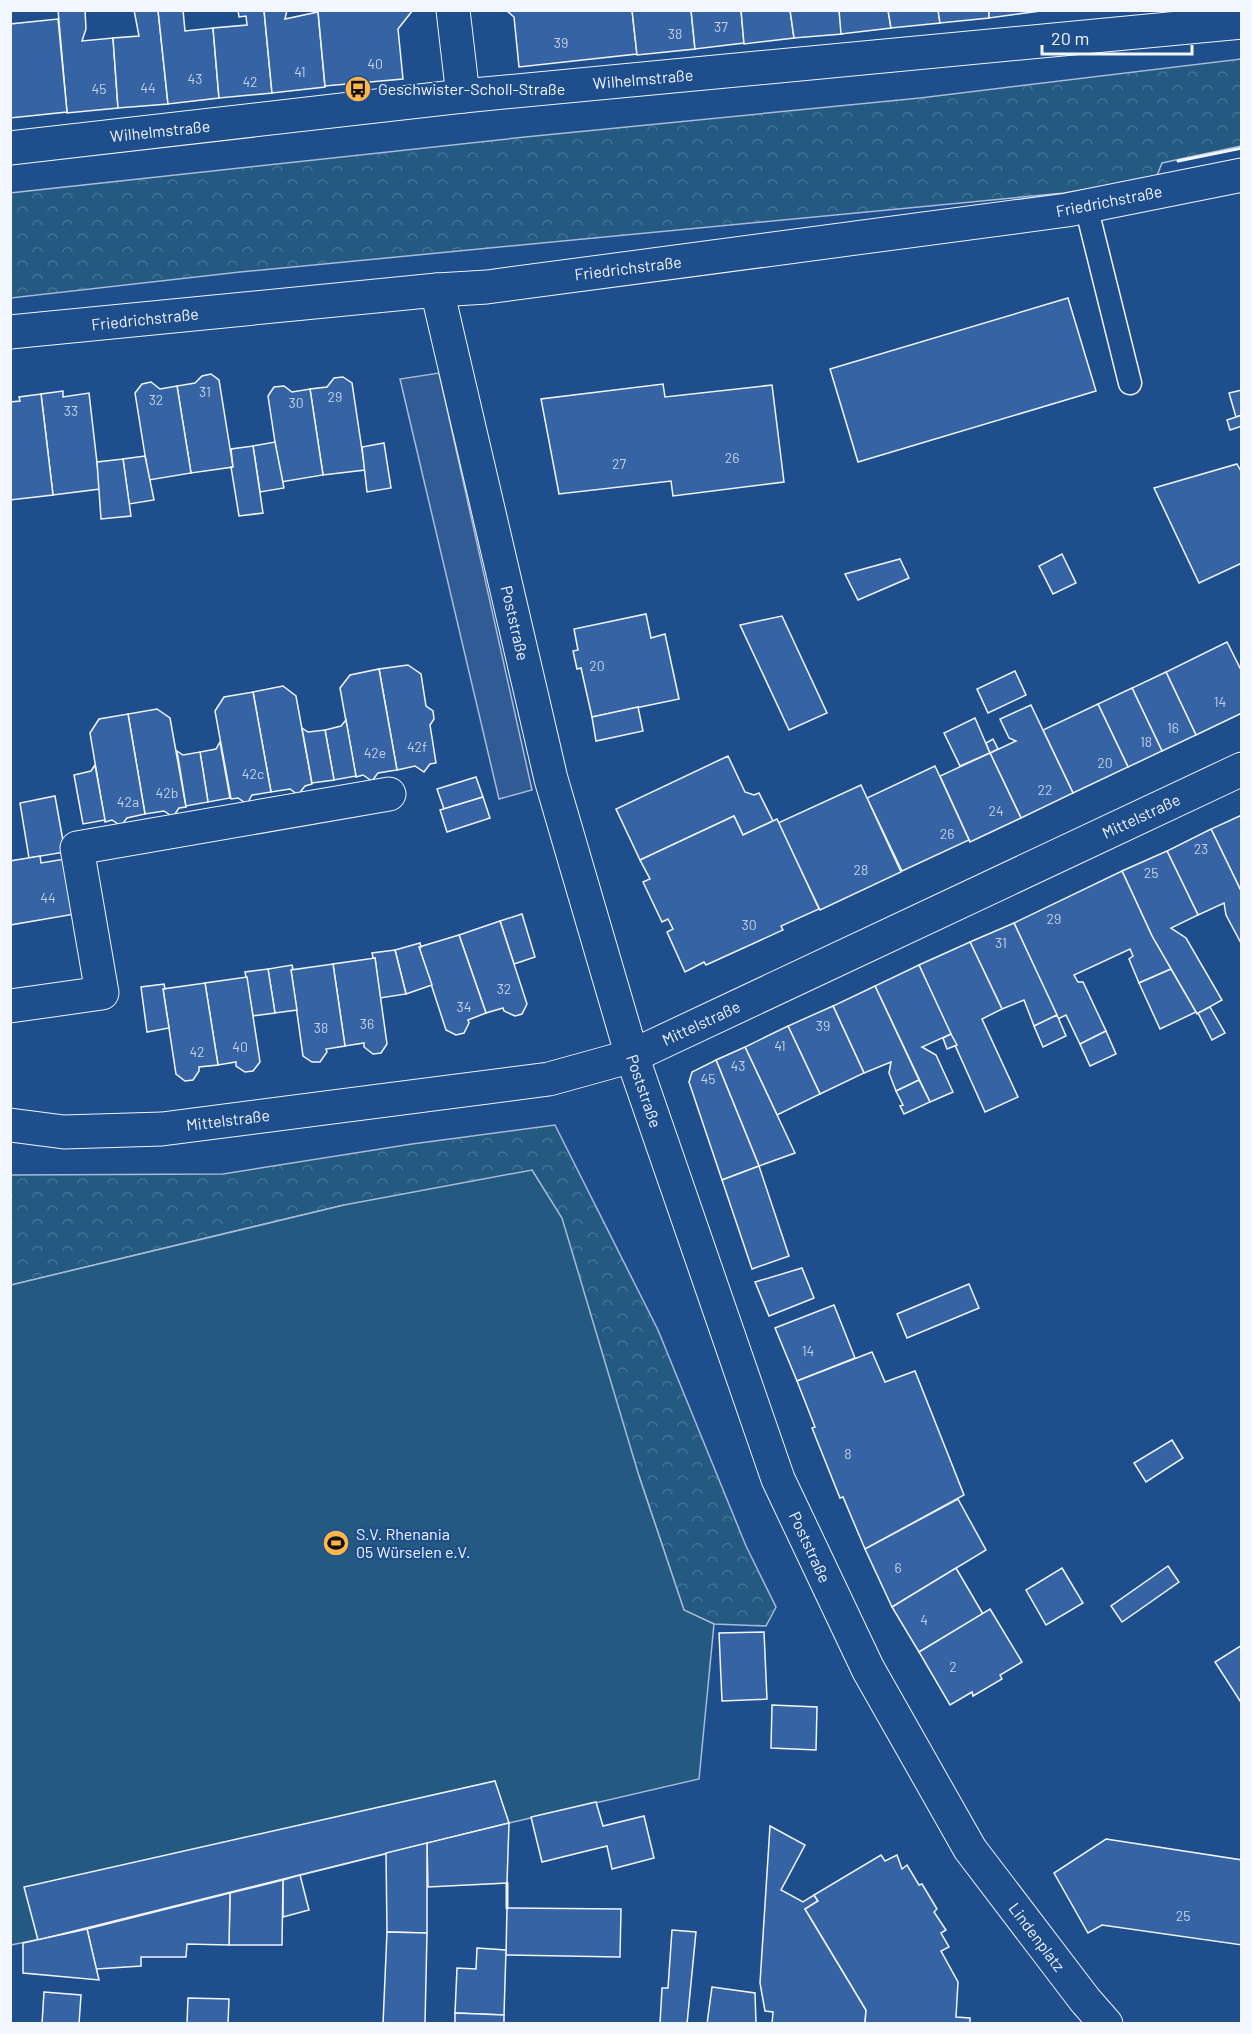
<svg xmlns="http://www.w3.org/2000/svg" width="1252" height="2034" font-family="Barlow,sans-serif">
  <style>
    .forest { fill: url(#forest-crowns); stroke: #a8bbd7; stroke-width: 1.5 }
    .pitch { fill: #245a82; stroke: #a8bbd7; stroke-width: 1.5 }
    .parking { fill: #305b95; stroke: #a8bbd7; stroke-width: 1.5 }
    .building { fill: #3563a3; stroke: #f2f6ff; stroke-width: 1.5 }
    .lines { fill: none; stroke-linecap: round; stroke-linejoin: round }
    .lane-casing { stroke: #f2f6ff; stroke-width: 25 }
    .street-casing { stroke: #f2f6ff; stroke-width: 35 }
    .lane { stroke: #1f4e8c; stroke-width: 22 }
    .street { stroke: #1f4e8c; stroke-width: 33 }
    .wall { stroke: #f2f6ff; stroke-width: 3 }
    .labels { text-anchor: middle; stroke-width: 4.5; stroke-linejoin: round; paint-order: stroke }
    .number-label { font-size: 14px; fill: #c3d1e8 }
    .street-label { font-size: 16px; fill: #f2f6ff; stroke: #1f4e8c }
    .poi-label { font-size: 16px; fill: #f2f6ff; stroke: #1f4e8c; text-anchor: start }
  </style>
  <defs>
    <pattern id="forest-crowns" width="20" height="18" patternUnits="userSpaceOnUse" patternTransform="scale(1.5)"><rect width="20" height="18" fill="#245a82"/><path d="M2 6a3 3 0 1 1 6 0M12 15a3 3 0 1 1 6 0" fill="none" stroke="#447295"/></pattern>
  </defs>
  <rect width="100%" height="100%" fill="#1f4e8c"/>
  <g class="forest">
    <path d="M1241 59V146L1162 163 1156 178 1064 193 240 272 11 298 10 193 525 137 920 98Z"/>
    <path d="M555 1125 658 1330 746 1546 776 1607 766 1626 714 1624 684 1611 639 1476 344 1205 11 1285 10 1175 223 1174 412 1144Z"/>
  </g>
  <path class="pitch" d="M532 1170 562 1218 639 1476 684 1610 714 1624 699 1779 509 1823 87 1929 11 1945V1285L344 1205Z"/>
  <path class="parking" d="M439 373 532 790 499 799 400 379Z"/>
  <g class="building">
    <path d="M58 10H85L86 29 82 41 113 38 118 108 67 113Z"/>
    <path d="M134 10H158L168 104 118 108 113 38 139 36Z"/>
    <path d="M158 10H183L185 31 213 28 219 98 168 104Z"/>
    <path d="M238 10H264L272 93 219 98 213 28 247 25 246 16 239 17Z"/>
    <path d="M264 10H287L285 19 318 12 325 87 272 93Z"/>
    <path d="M413 10 398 29 403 79 325 86 318 11Z"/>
    <path d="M506 10H632L637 54 519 67 514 17Z"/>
    <path d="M632 10H691L695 49 637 55Z"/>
    <path d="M691 10H741L744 43 695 49Z"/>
    <path d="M741 10H790L794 38 744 44Z"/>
    <path d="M790 10H839L842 34 794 38Z"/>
    <path d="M839 10H888L891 28 841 34Z"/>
    <path d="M888 10H938L940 23 891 28Z"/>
    <path d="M938 10H989V18L940 23Z"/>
    <path d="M989 10H1040V11L989 18Z"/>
    <path d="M58 19 67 112 10 118V24Z"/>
    <path d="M1068 298 1096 391 858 462 830 369Z"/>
    <path d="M211 374 219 380 233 467 191 473 177 386 195 383 202 376Z"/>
    <path d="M343 377 352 383 365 470 323 475 310 389 327 387 334 378Z"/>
    <path d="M151 382 160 389 177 386 191 473 149 480 135 393 142 384Z"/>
    <path d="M663 384 665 397 772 385 784 482 673 496 671 481 559 494 541 399Z"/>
    <path d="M284 386 292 392 310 389 323 475 281 482 268 396 274 387Z"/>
    <path d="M1242 390V415L1236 417 1229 393Z"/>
    <path d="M63 391V397L89 393 100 489 53 495 41 394Z"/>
    <path d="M41 394 53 495 10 500V402L20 401 19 397Z"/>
    <path d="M1242 415V426L1230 430 1227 420Z"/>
    <path d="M275 442 284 488 260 492 253 446Z"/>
    <path d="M384 443 391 488 367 492 362 447Z"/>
    <path d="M253 446 263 513 239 516 231 467H233L231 449Z"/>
    <path d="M145 456 154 500 129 504 123 459Z"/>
    <path d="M123 459 131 516 101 519 97 462Z"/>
    <path d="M1237 464 1242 473V563L1199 583 1154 488Z"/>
    <path d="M1062 554 1076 583 1053 594 1039 566Z"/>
    <path d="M900 559 909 578 858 600 845 574Z"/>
    <path d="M646 614 651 638 665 634 679 699 592 717 581 668 577 669 573 651 578 650 574 629Z"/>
    <path d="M782 616 827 713 789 730 740 625Z"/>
    <path d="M1227 642 1242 672V713L1196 735 1166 672Z"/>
    <path d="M408 665 421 674 426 706 433 711 434 719 430 725 436 763 430 764 424 772 415 766 397 770 379 669Z"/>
    <path d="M379 669 397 770 378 773 372 781 363 775 356 777 340 688 350 675Z"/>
    <path d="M1015 671 1026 695 988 713 977 689Z"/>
    <path d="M1166 672 1196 735 1162 751 1132 688Z"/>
    <path d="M283 686 296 696 312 784 305 786 298 795 290 789 271 792 253 692Z"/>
    <path d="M1132 688 1162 751 1128 767 1098 704Z"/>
    <path d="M253 692 271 792 252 795 247 804 238 798 231 799 215 711 224 697Z"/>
    <path d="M1098 704 1128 767 1073 793 1043 730Z"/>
    <path d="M1031 705 1073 793 1021 818 990 753 1016 741 1009 738 1000 719Z"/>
    <path d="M638 707 643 731 596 741 592 717Z"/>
    <path d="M157 709 170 718 186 807 179 808 173 817 164 811 145 814 128 714Z"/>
    <path d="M128 714 145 814 127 818 121 826 112 820 105 822 90 733 99 719Z"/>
    <path d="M975 718 990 753 960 766 944 733Z"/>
    <path d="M346 720 356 776 334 780 325 730 341 726Z"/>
    <path d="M302 728 308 732 325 730 334 780 312 783Z"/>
    <path d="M993 739 998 749 990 753 986 743Z"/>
    <path d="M220 742 230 798 208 802 200 752 216 749Z"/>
    <path d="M177 751 183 755 200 752 208 802 186 806Z"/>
    <path d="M990 753 1021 818 970 842 940 776Z"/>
    <path d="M728 756 745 792 754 795 759 793 773 821 743 835 734 816 640 860 616 809Z"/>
    <path d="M95 765 105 820 83 824 74 775 91 771Z"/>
    <path d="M935 766 969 840 902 871 867 798Z"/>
    <path d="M476 777 483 797 444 809 437 789Z"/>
    <path d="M861 785 901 872 820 910 778 823Z"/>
    <path d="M55 796 65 852 29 858 20 803Z"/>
    <path d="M483 797 490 818 447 832 440 810Z"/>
    <path d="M1242 815V893L1211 829Z"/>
    <path d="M734 816 743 835 777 819 819 909 781 926 783 930 706 965 704 962 685 972 667 932 673 929 668 919 662 922 643 882 650 879 640 860Z"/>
    <path d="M1211 829 1242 893V945L1226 915 1224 903 1198 915 1167 851Z"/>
    <path d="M1167 851 1198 915 1171 928 1186 938 1222 1000 1197 1014 1152 936 1122 871Z"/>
    <path d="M40 856 41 863 65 859 75 914 10 925V861Z"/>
    <path d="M1122 871 1152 936 1171 969 1139 983 1129 959 1133 956 1130 949 1074 975 1078 982H1083L1106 1031 1080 1044 1066 1015 1058 1019 1014 923Z"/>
    <path d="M522 914 535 957 514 964 500 921Z"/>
    <path d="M500 921 527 1004 522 1014 515 1016 504 1011 503 1008 486 1013 459 935Z"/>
    <path d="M1014 923 1057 1015 1034 1026 1024 1000 1002 1009 970 942Z"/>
    <path d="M459 935 486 1013 468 1020 469 1023 464 1033 456 1035 446 1030 419 947Z"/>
    <path d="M970 942 1002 1009 982 1019 1018 1097 985 1112 919 965Z"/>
    <path d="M420 943 421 947H419L432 985 406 994 395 950Z"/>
    <path d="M395 950 406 994 380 998 375 958H373L372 953Z"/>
    <path d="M375 958 387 1044 381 1053 373 1054 364 1047V1043L345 1046 333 964Z"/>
    <path d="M333 964 345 1046 326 1049 327 1052 320 1062H312L303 1056 291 970Z"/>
    <path d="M292 965 293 969 291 970 297 1010 275 1013 268 969Z"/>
    <path d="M919 965 951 1034 922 1047 936 1055 953 1092 930 1102 875 986Z"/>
    <path d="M268 969 275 1013 253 1016 245 972Z"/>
    <path d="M1171 969 1196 1012 1160 1029 1139 983Z"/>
    <path d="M247 977 260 1062 253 1071 245 1072 236 1066V1062L218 1065 205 983Z"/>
    <path d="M205 983 218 1065 199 1067V1071L193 1080 185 1081 176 1074 163 989Z"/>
    <path d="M164 984 165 989H163L169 1028 147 1032 141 987Z"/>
    <path d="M875 986 919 1080 896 1091 889 1073 891 1062 864 1073 833 1006Z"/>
    <path d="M833 1006 864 1073 820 1094 788 1026Z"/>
    <path d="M1210 1007 1225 1033 1212 1040 1198 1013Z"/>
    <path d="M1057 1015 1066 1036 1043 1047 1034 1026Z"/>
    <path d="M788 1026 820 1094 777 1115 745 1047Z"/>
    <path d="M1106 1031 1116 1054 1090 1066 1080 1044Z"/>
    <path d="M951 1034 957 1045 947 1049 943 1038Z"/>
    <path d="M745 1047 795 1153 759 1166 716 1060Z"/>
    <path d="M716 1060 759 1166 722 1180 689 1082 692 1072Z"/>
    <path d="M919 1080 930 1102 904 1114 900 1106 903 1105 896 1091Z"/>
    <path d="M759 1166 789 1256 752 1269 722 1180Z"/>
    <path d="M802 1268 814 1298 769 1316 755 1282Z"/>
    <path d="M969 1284 979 1308 907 1338 897 1314Z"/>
    <path d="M834 1305 855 1358 797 1381 775 1328Z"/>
    <path d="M872 1352 885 1382 915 1371 964 1495 865 1549 843 1497 840 1498 812 1428 815 1427 797 1381Z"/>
    <path d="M1172 1440 1183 1458 1146 1482 1134 1463Z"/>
    <path d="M958 1499 986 1550 892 1607 865 1549Z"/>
    <path d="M1168 1566 1179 1582 1122 1622 1111 1606Z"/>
    <path d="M956 1568 983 1614 919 1652 892 1607Z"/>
    <path d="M1062 1568 1083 1603 1046 1625 1026 1590Z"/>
    <path d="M990 1609 1022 1662 1000 1675 1002 1679 973 1696 972 1692 950 1705 919 1652Z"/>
    <path d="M764 1632 767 1699 722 1701 719 1633Z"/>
    <path d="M1242 1645V1704L1215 1662Z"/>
    <path d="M772 1705 817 1707 816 1750 771 1748Z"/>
    <path d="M495 1781 509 1823 38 1940 24 1887Z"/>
    <path d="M596 1802 603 1826 644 1816 654 1858 612 1869 607 1846 542 1862 531 1817Z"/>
    <path d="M509 1823 507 1883 428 1887 427 1843Z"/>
    <path d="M770 1826 805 1845 781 1890 803 1902 814 1895 818 1901 805 1909 866 2010 865 2024H772L773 2012 765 2011 760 1983Z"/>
    <path d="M1106 1839 1242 1860V1945L1102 1925 1088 1933 1054 1873Z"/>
    <path d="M427 1843V1933L387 1932 386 1853Z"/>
    <path d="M881 1855 885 1861 897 1855 902 1869 907 1865 919 1885 922 1884 937 1909 934 1912 946 1930 941 1933 949 1947 941 1951 958 1982 956 2017 970 2018V2024H865L866 2010 805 1909 818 1901 814 1895Z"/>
    <path d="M300 1875 309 1910 283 1917V1880Z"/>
    <path d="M283 1880 282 1945H229L230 1893Z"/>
    <path d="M230 1893 229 1945 187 1944 186 1957H141V1966L96 1969 87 1929Z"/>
    <path d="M507 1908 621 1909 620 1957 506 1955Z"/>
    <path d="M87 1929 99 1980 23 1973V1943Z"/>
    <path d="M672 1930 696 1932 687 2024H660L662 1988H668Z"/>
    <path d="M387 1932 427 1933 425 2024H383Z"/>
    <path d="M477 1948 506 1950 504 2015 455 2013 457 1968 476 1969Z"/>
    <path d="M712 1987 755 1993 756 2024H707Z"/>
    <path d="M44 1992 81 1995 79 2024H42Z"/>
    <path d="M188 1998 229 1999 228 2024H187Z"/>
    <path d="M455 2013 504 2015V2024H455Z"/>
  </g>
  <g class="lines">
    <defs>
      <path id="lane" d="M1086 206 1130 383"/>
      <g id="street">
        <path d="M453 10 463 96"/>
        <path d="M10 148 463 96 1242 22"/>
        <path d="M437 290 551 779 632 1056 778 1479 868 1669 970 1849 1085 2000 1106 2024"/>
        <path d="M10 332 437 290 487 287 1067 210 1242 175"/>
        <path d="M10 1006 102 993 77 848 389 794"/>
        <path d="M10 1125 64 1132 162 1129 549 1079 632 1056 1242 769"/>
      </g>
    </defs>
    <use href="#lane" class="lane-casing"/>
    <use href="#street" class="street-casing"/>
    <use href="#lane" class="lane"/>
    <use href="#street" class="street"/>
    <g class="wall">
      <path d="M1178 161 1242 148"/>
      <path d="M507 1883V1908"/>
    </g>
  </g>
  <defs>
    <symbol id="bus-disc" viewBox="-11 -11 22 22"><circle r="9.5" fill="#ffb74d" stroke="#1f4e8c"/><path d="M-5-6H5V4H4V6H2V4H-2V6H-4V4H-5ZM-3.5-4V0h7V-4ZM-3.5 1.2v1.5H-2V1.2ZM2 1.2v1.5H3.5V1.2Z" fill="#111"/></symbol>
    <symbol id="stadium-disc" viewBox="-11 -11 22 22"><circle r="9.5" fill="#ffb74d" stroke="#1f4e8c"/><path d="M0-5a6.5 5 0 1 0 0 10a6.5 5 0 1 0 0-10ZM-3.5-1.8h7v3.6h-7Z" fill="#111"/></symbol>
  </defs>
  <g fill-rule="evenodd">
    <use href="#bus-disc" x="343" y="74" width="30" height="30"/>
    <use href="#stadium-disc" x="321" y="1528" width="30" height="30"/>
  </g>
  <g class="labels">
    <g class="number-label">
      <text x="721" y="32">37</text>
      <text x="675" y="39">38</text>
      <text x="561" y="48">39</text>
      <text x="375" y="69">40</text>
      <text x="300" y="77">41</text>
      <text x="195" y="84">43</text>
      <text x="250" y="87">42</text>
      <text x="148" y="93">44</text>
      <text x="99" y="94">45</text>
      <text x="205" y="397">31</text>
      <text x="335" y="402">29</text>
      <text x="156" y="405">32</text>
      <text x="296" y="408">30</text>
      <text x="71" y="416">33</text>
      <text x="732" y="463">26</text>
      <text x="619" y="469">27</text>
      <text x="597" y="671">20</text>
      <text x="1220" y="707">14</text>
      <text x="1173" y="733">16</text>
      <text x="1146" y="747">18</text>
      <text x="417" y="752">42f</text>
      <text x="375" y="758">42e</text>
      <text x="1105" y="768">20</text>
      <text x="253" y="779">42c</text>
      <text x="1045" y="795">22</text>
      <text x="167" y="798">42b</text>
      <text x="128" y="807">42a</text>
      <text x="996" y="816">24</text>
      <text x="947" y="839">26</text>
      <text x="1201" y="854">23</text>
      <text x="861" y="875">28</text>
      <text x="1151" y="878">25</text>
      <text x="48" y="903">44</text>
      <text x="1054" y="924">29</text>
      <text x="749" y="930">30</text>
      <text x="1001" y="948">31</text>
      <text x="504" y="994">32</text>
      <text x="464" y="1012">34</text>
      <text x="367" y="1029">36</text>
      <text x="823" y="1031">39</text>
      <text x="321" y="1033">38</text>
      <text x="780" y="1051">41</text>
      <text x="240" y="1052">40</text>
      <text x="197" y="1057">42</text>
      <text x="738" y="1071">43</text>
      <text x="708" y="1084">45</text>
      <text x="808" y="1356">14</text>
      <text x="848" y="1459">8</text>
      <text x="898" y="1573">6</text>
      <text x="924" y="1625">4</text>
      <text x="953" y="1672">2</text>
      <text x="1183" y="1921">25</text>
    </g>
    <g class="street-label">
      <text transform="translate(643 79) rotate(-5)" y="6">Wilhelmstraße</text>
      <text transform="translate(160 131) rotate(-6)" y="6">Wilhelmstraße</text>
      <text transform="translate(1109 201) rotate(-11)" y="6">Friedrichstraße</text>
      <text transform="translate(628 268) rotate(-7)" y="6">Friedrichstraße</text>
      <text transform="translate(145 319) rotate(-6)" y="6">Friedrichstraße</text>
      <text transform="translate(515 623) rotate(77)" y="6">Poststraße</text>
      <text transform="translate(1141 816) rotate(-25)" y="6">Mittelstraße</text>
      <text transform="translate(701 1023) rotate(-25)" y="6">Mittelstraße</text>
      <text transform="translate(644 1091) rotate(71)" y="6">Poststraße</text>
      <text transform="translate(228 1120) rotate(-7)" y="6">Mittelstraße</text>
      <text transform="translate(810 1547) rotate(65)" y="6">Poststraße</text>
      <text transform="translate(1037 1937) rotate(53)" y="6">Lindenplatz</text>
    </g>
    <g class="poi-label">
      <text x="378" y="95">Geschwister-Scholl-Straße</text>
      <text x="356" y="1540">S.V. Rhenania<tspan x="356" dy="18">05 Würselen e.V.</tspan></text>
    </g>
  </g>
  <rect width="1252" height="2034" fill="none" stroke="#f2f6ff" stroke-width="24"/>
  <path d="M1042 45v9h150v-9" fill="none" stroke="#f2f6ff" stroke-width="3"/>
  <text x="1051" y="45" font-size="18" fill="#f2f6ff" stroke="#1f4e8c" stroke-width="4.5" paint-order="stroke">20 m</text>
</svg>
